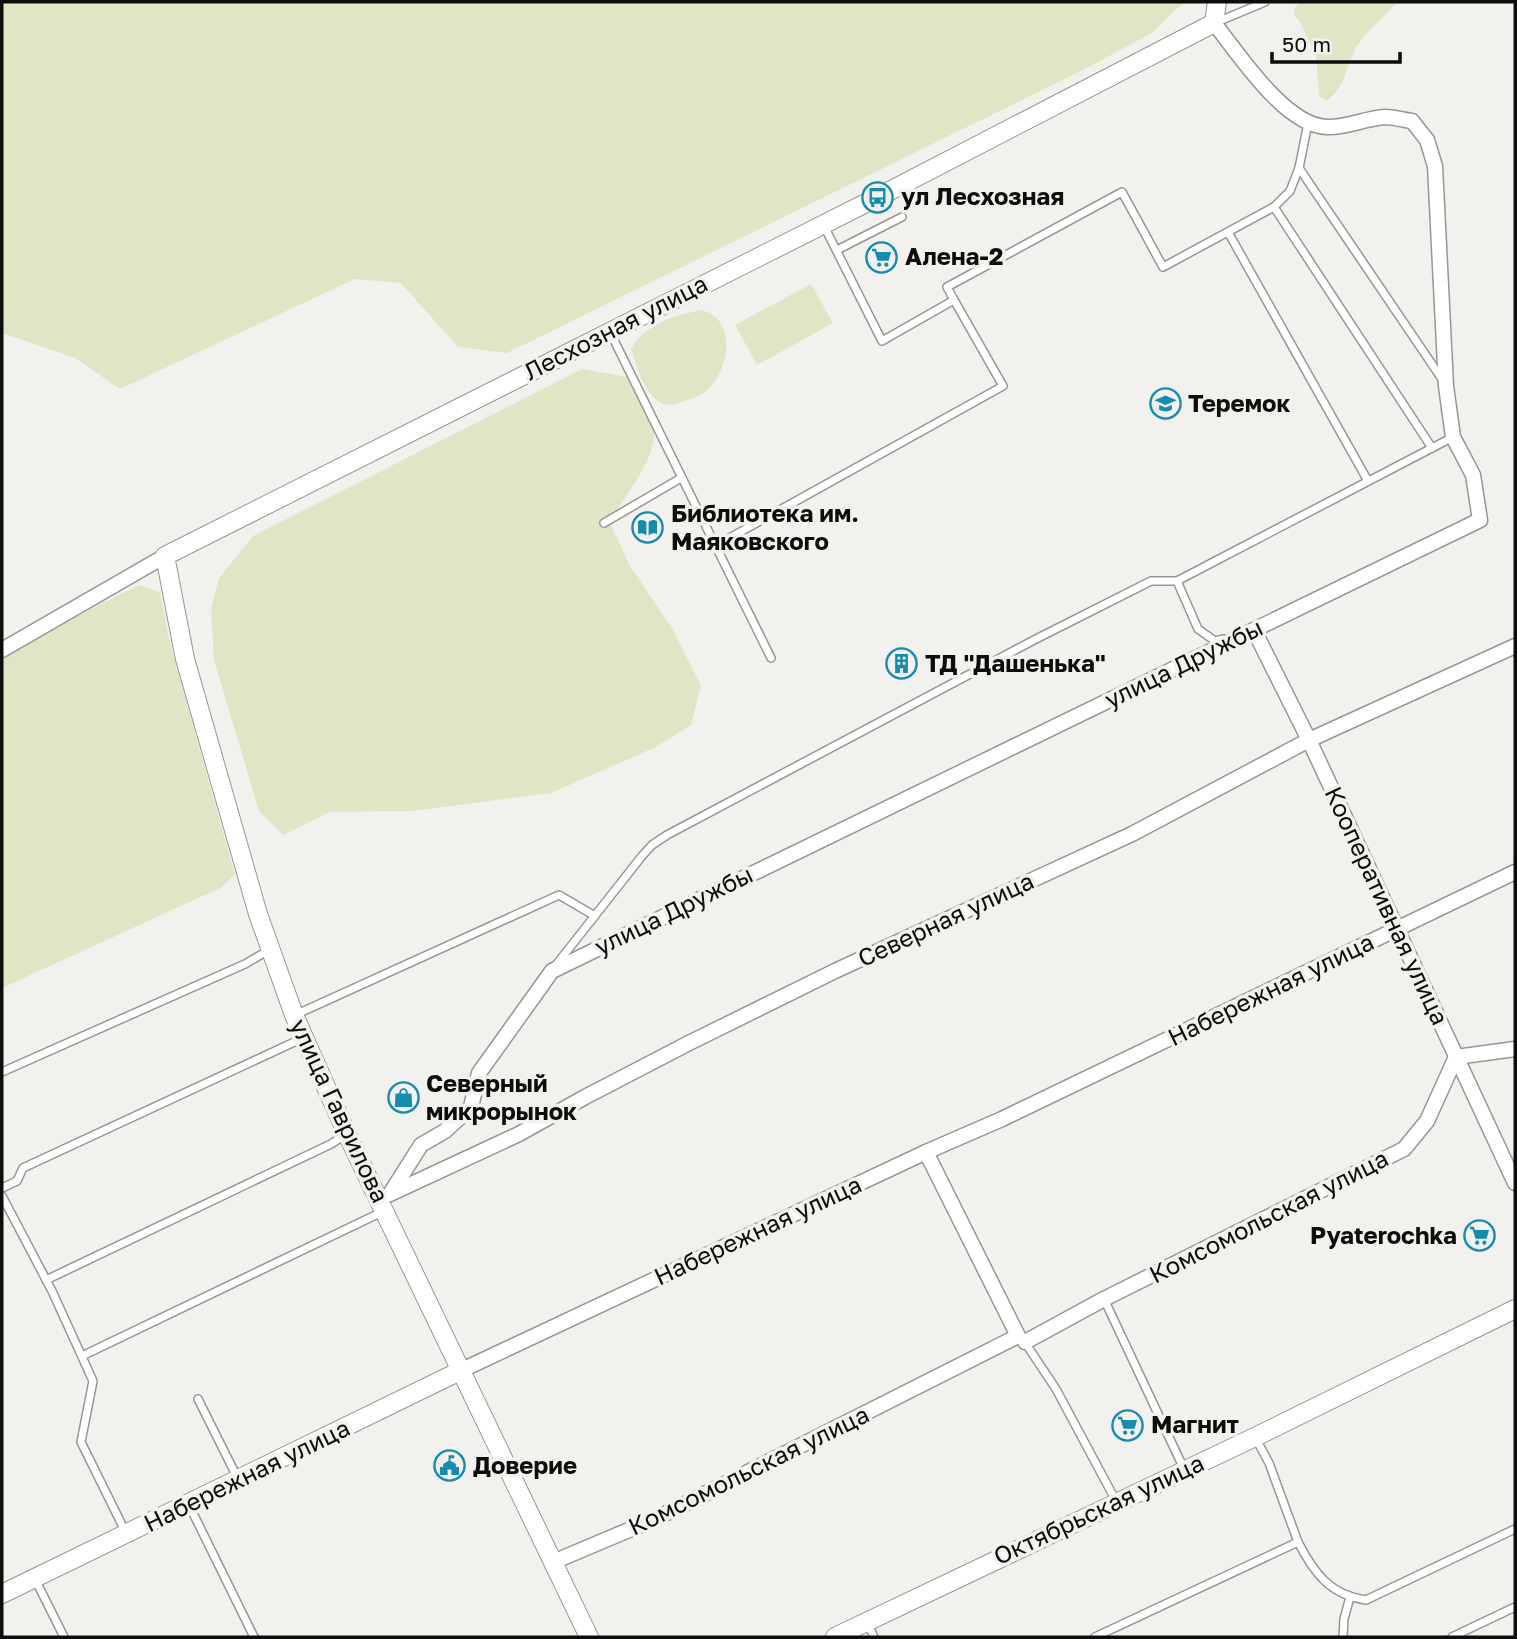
<svg xmlns="http://www.w3.org/2000/svg" width="1517" height="1639" font-family="'Golos Text',sans-serif">
  <style>
    .green { fill: #e1e5c6 }
    .lines { fill: none; stroke-linecap: round; stroke-linejoin: round }
    .service-casing { stroke: #989694; stroke-width: 10 }
    .minor-casing { stroke: #989694; stroke-width: 17 }
    .tertiary-casing { stroke: #989694; stroke-width: 20 }
    .service { stroke: #fff; stroke-width: 7 }
    .minor { stroke: #fff; stroke-width: 14 }
    .tertiary { stroke: #fff; stroke-width: 18 }
    .labels { text-anchor: middle; stroke-width: 7; stroke-linejoin: round; paint-order: stroke }
    .poi-label { font-size: 24px; font-weight: bold; fill: #0e0d0c; stroke: #f3f1ee; text-anchor: start }
    .street-label { font-size: 24px; fill: #0e0d0c; stroke: #f3f1ee }
  </style>
  <rect width="100%" height="100%" fill="#f3f1ee"/>
  <g class="green">
    <path d="M2 2H1184L1152 33 1085 69 507 353 458 347 401 283 355 279 120 389 75 358 2 333Z"/>
    <path d="M1301 2H1397C1385 16 1370 28 1359 43 1344 64 1350 81 1327 101L1319 96 1316 54 1298 19 1294 16V9Z"/>
    <path d="M811 284 833 323 757 365 735 325Z"/>
    <path d="M701 310C739 318 729 375 704 393 698 397 690 399 684 401 675 405 666 407 658 401 642 389 637 366 631 349 644 325 675 315 701 310Z"/>
    <path d="M582 369 627 377C634 389 652 419 654 432 656 459 623 499 609 521L630 566 673 630 701 685 691 725 656 747 551 793 412 811 330 812 283 835 259 811 214 660 211 609 219 578 253 536Z"/>
    <path d="M139 585 160 592 170 643 235 875 220 888 2 988V654Z"/>
  </g>
  <g class="lines">
    <defs>
      <g id="service">
        <path d="M1217 22 1265 2"/>
        <path d="M1299 168 1444 382"/>
        <path d="M1274 207 1290 191 1299 168 1308 123"/>
        <path d="M1228 232 1368 481"/>
        <path d="M837 250 902 217"/>
        <path d="M954 300 947 287 1122 192 1163 267 1274 207 1432 448"/>
        <path d="M610 332 771 658"/>
        <path d="M604 523 681 478"/>
        <path d="M715 546 1003 386 954 300 882 341 823 224"/>
        <path d="M1224 639 1215 641 1198 629 1177 581 1453 437"/>
        <path d="M556 965 642 856 652 845 667 835 1034 640 1151 581H1177"/>
        <path d="M295 1015 559 895 595 916"/>
        <path d="M2 1072 245 964 269 950"/>
        <path d="M2 1188 17 1181 23 1168 303 1038"/>
        <path d="M2 1196 52 1291 93 1381 81 1442 126 1533"/>
        <path d="M46 1280 331 1144 346 1134"/>
        <path d="M1104 1299 1184 1469"/>
        <path d="M1024 1341 1056 1389 1116 1501"/>
        <path d="M82 1356 384 1211"/>
        <path d="M198 1399 238 1479"/>
        <path d="M189 1505 254 1637"/>
        <path d="M1298 1542C1314 1573 1330 1595 1366 1600L1515 1529"/>
        <path d="M35 1579 64 1637"/>
        <path d="M867 1622 874 1637"/>
        <path d="M1095 1637 1298 1542 1269 1463 1255 1437"/>
        <path d="M1343 1637 1344 1619 1350 1597"/>
        <path d="M1452 1637 1515 1607"/>
      </g>
      <g id="minor">
        <path d="M1254 630 1309 740 1515 1183"/>
        <path d="M2 650 165 556"/>
        <path d="M390 1194 421 1145 445 1131 471 1107 479 1073 552 971 1480 520 1473 475 1453 437 1446 386 1435 166 1427 140 1412 121C1403 120 1394 117 1385 117 1366 118 1346 128 1327 127 1285 126 1238 53 1214 23"/>
        <path d="M390 1194 519 1134 585 1097 689 1043 835 971 1132 834 1309 740 1515 646"/>
        <path d="M1025 1342 1104 1299 1404 1149 1427 1121 1456 1057 1515 1049"/>
        <path d="M462 1370 926 1152 1002 1119 1515 872"/>
        <path d="M553 1562 655 1519 1018 1336 926 1152"/>
      </g>
      <g id="tertiary">
        <path d="M2 1594 462 1370"/>
        <path d="M589 1637 347 1134 294 1015 258 914 185 659 165 556 878 197 1214 23 1217 2"/>
        <path d="M835 1637 1255 1437 1515 1309"/>
      </g>
    </defs>
    <use href="#service" class="service-casing"/>
    <use href="#minor" class="minor-casing"/>
    <use href="#tertiary" class="tertiary-casing"/>
    <use href="#service" class="service"/>
    <use href="#minor" class="minor"/>
    <use href="#tertiary" class="tertiary"/>
  </g>
  <defs>
    <symbol id="bus-ring" viewBox="-11 -11 22 22"><circle r="9.5" fill="#f3f1ee" stroke="#168baf" stroke-width="1.5"/><path d="M-5-6H5V4H4V6H2V4H-2V6H-4V4H-5ZM-3.5-4V0h7V-4ZM-3.5 1.2v1.5H-2V1.2ZM2 1.2v1.5H3.5V1.2Z" fill="#168baf"/></symbol>
    <symbol id="supermarket-ring" viewBox="-11 -11 22 22"><circle r="9.5" fill="#f3f1ee" stroke="#168baf" stroke-width="1.5"/><path d="M-6-5.5h2.5l.6 2H6L4.5 2H-2.5L-4.4-4H-6ZM-1.5 3.2a1.3 1.3 0 1 0 .1 0ZM3 3.2a1.3 1.3 0 1 0 .1 0Z" fill="#168baf"/></symbol>
    <symbol id="school-ring" viewBox="-11 -11 22 22"><circle r="9.5" fill="#f3f1ee" stroke="#168baf" stroke-width="1.5"/><path d="M0-5L7-2L0 1L-7-2ZM-4 1L0 2.5L4 1V4Q0 6-4 4Z" fill="#168baf"/></symbol>
    <symbol id="library-ring" viewBox="-11 -11 22 22"><circle r="9.5" fill="#f3f1ee" stroke="#168baf" stroke-width="1.5"/><path d="M-6-4Q-3-5.5-.7-3.5V5Q-3 3-6 4ZM6-4Q3-5.5 .7-3.5V5Q3 3 6 4Z" fill="#168baf"/></symbol>
    <symbol id="building-ring" viewBox="-11 -11 22 22"><circle r="9.5" fill="#f3f1ee" stroke="#168baf" stroke-width="1.5"/><path d="M-4-6H4V6H1V3H-1V6H-4ZM-2.5-4.3h1.7v1.8h-1.7ZM.8-4.3h1.7v1.8H.8ZM-2.5-1h1.7V.8h-1.7ZM.8-1h1.7V.8H.8Z" fill="#168baf"/></symbol>
    <symbol id="shop-ring" viewBox="-11 -11 22 22"><circle r="9.5" fill="#f3f1ee" stroke="#168baf" stroke-width="1.5"/><path d="M-5-2.5h2.3a2.7 3.5 0 0 1 5.4 0H5L5.5 6h-11ZM-1.5-2.5h3a1.5 2.3 0 0 0-3 0Z" fill="#168baf"/></symbol>
    <symbol id="civic-ring" viewBox="-11 -11 22 22"><circle r="9.5" fill="#f3f1ee" stroke="#168baf" stroke-width="1.5"/><path d="M-.6-6.5H3V-4.5H.6V-3L4-1V1h2V6H-6V1h2V-1L-.6-3ZM-1.2 2.5V6h2.4V2.5Z" fill="#168baf"/></symbol>
  </defs>
  <g fill-rule="evenodd">
    <use href="#bus-ring" x="860" y="180" width="35" height="35"/>
    <use href="#supermarket-ring" x="864" y="240" width="35" height="35"/>
    <use href="#school-ring" x="1148" y="386" width="35" height="35"/>
    <use href="#library-ring" x="630" y="510" width="35" height="35"/>
    <use href="#building-ring" x="884" y="646" width="35" height="35"/>
    <use href="#shop-ring" x="386" y="1080" width="35" height="35"/>
    <use href="#supermarket-ring" x="1462" y="1218" width="35" height="35"/>
    <use href="#supermarket-ring" x="1110" y="1408" width="35" height="35"/>
    <use href="#civic-ring" x="432" y="1448" width="35" height="35"/>
  </g>
  <g class="labels">
    <g class="poi-label">
      <text x="901" y="205">ул Лесхозная</text>
      <text x="905" y="265">Алена-2</text>
      <text x="1188" y="412">Теремок</text>
      <text x="671" y="522">Библиотека им.<tspan x="671" dy="28">Маяковского</tspan></text>
      <text x="925" y="672">ТД "Дашенька"</text>
      <text x="426" y="1092">Северный<tspan x="426" dy="28">микрорынок</tspan></text>
      <text x="1457" y="1244" text-anchor="end">Pyaterochka</text>
      <text x="1151" y="1433">Магнит</text>
      <text x="473" y="1474">Доверие</text>
    </g>
    <g class="street-label">
      <text transform="translate(616 328) rotate(-27)" y="8">Лесхозная улица</text>
      <text transform="translate(1184 664) rotate(-26)" y="8">улица Дружбы</text>
      <text transform="translate(1386 906) rotate(65)" y="8">Кооперативная улица</text>
      <text transform="translate(674 911) rotate(-26)" y="8">улица Дружбы</text>
      <text transform="translate(946 920) rotate(-25)" y="8">Северная улица</text>
      <text transform="translate(1271 990) rotate(-26)" y="8">Набережная улица</text>
      <text transform="translate(339 1111) rotate(65)" y="8">улица Гаврилова</text>
      <text transform="translate(1269 1217) rotate(-27)" y="8">Комсомольская улица</text>
      <text transform="translate(758 1231) rotate(-25)" y="8">Набережная улица</text>
      <text transform="translate(749 1471) rotate(-26)" y="8">Комсомольская улица</text>
      <text transform="translate(247 1476) rotate(-26)" y="8">Набережная улица</text>
      <text transform="translate(1099 1510) rotate(-25)" y="8">Октябрьская улица</text>
    </g>
  </g>
  <rect width="1517" height="1639" fill="none" stroke="#0e0d0c" stroke-width="7"/>
  <path d="M1272 52v10h128v-10" fill="none" stroke="#0e0d0c" stroke-width="3.5"/>
  <text x="1282" y="52" font-size="21" fill="#0e0d0c" stroke="#f3f1ee" stroke-width="5" paint-order="stroke">50 m</text>
</svg>
